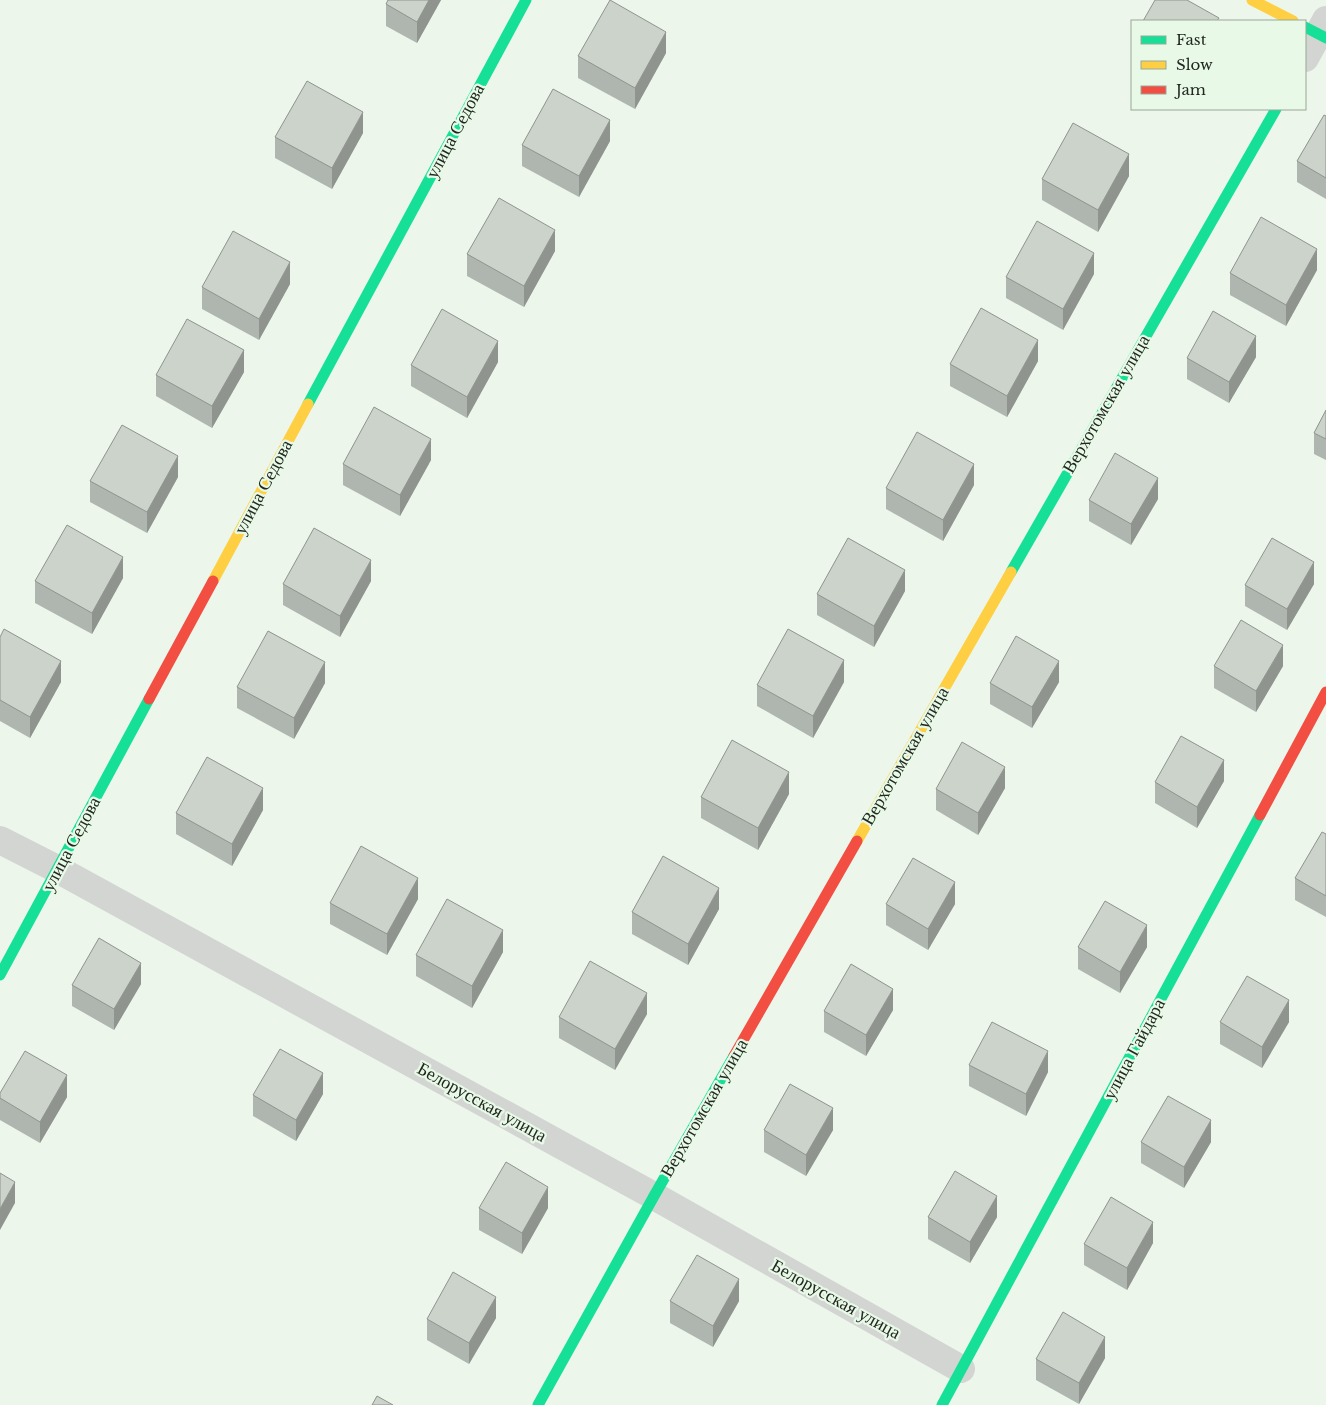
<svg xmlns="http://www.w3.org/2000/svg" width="1326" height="1405" font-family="'Libre Baskerville',serif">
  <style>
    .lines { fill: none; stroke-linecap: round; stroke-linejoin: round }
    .street { stroke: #d3d5d3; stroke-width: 28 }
    .fast { stroke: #16e098; stroke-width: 11 }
    .slow { stroke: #ffcf43; stroke-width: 11 }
    .jam { stroke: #f24e42; stroke-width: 11 }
    .wall { fill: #afb5af }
    .shaded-wall { fill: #8f948e }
    .building { fill: #ccd3cb; stroke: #8f948e }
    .labels { text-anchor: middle; stroke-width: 4.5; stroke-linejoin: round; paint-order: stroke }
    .street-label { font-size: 18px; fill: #222821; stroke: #e8fae7 }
  </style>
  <rect width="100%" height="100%" fill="#ecf6eb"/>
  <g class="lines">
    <g class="street">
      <path d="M1305 58 1326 20"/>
      <path d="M0 840 57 869 654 1196 961 1369"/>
    </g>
    <g class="fast">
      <path d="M1305 27 1326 38"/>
      <path d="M308 404 526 0"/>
      <path d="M1011 572 1276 109"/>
      <path d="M0 975 149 699"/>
      <path d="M538 1405 654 1196 734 1056"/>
      <path d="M942 1405 1260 815"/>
    </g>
    <g class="slow">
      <path d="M1252 0 1293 21"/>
      <path d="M213 581 308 404"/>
      <path d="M857 841 1011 572"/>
    </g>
    <g class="jam">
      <path d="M149 699 213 581"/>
      <path d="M1260 815 1326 692"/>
      <path d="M734 1056 857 841"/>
    </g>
  </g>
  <g class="wall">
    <path d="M441 0 417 43 386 26V4Z"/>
    <path d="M666 53 635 109 578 78V56Z"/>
    <path d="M1326 116V199L1297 182V161Z"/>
    <path d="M363 133 332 189 275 158V137Z"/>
    <path d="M610 141 579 197 522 166V145Z"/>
    <path d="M1129 176 1098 232 1042 200V179Z"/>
    <path d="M555 251 524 307 467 276V254Z"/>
    <path d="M1317 270 1286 326 1230 295V273Z"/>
    <path d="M1094 274 1063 330 1006 298V277Z"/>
    <path d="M290 284 259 340 202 309V287Z"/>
    <path d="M1256 357 1229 403 1187 379V358Z"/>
    <path d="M1038 361 1007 417 950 386V364Z"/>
    <path d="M498 362 467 418 411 386V365Z"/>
    <path d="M244 372 212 428 156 396V375Z"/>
    <path d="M1326 410V460L1314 454V433Z"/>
    <path d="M431 460 400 516 343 485V464Z"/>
    <path d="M178 477 147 533 90 502V481Z"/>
    <path d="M974 485 943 541 886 509V488Z"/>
    <path d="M1158 499 1131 545 1089 521V500Z"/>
    <path d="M123 578 92 634 35 603V581Z"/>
    <path d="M371 581 340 637 283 605V584Z"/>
    <path d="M1314 584 1287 630 1245 606V585Z"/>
    <path d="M905 591 874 647 817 615V594Z"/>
    <path d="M0 637 61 682 30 738 0 721Z"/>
    <path d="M1214 666H1283L1256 712 1214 688Z"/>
    <path d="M844 682 813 738 757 706V685Z"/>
    <path d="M1059 682 1032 728 990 704V683Z"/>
    <path d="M325 683 294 739 237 708V687Z"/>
    <path d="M1224 781 1197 828 1155 803V782Z"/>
    <path d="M1005 788 978 835 936 810V789Z"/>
    <path d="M789 794 758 850 701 818V797Z"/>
    <path d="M263 810 232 866 176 834V813Z"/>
    <path d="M1326 834V917L1295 900V878Z"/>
    <path d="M418 899 387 955 330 924V903Z"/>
    <path d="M886 904H955L928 950 886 925Z"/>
    <path d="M719 909 688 965 632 934V912Z"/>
    <path d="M1078 947H1147L1120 993 1078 969Z"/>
    <path d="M503 952 472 1008 416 976V955Z"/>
    <path d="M141 984 114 1030 72 1006V985Z"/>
    <path d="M893 1010 866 1056 824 1032V1011Z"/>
    <path d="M647 1014 615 1070 559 1038V1017Z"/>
    <path d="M1220 1022H1289L1262 1068 1220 1044Z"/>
    <path d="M969 1065 1048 1072 1026 1116 969 1086Z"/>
    <path d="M0 1093 67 1097 40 1143 0 1120Z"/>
    <path d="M323 1094 296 1141 253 1116V1095Z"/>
    <path d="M764 1130H833L806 1176 764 1152Z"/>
    <path d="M1141 1142H1211L1184 1188 1141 1163Z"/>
    <path d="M479 1208H548L522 1254 479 1230Z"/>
    <path d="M928 1217H997L970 1263 928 1239Z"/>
    <path d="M1153 1243 1127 1290 1084 1265V1244Z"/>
    <path d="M670 1301H739L713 1347 670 1323Z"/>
    <path d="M496 1318 469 1364 427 1340V1319Z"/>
    <path d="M1105 1358 1079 1404 1036 1380V1359Z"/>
  </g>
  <g class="shaded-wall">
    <path d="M429 0H441L417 43V22Z"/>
    <path d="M666 32V53L635 109V88Z"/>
    <path d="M363 112V133L332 189V168Z"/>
    <path d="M610 120V141L579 197V176Z"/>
    <path d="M1129 154V176L1098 232V210Z"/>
    <path d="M555 230V251L524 307V286Z"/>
    <path d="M1317 249V270L1286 326V305Z"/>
    <path d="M1094 253V274L1063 330V309Z"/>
    <path d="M290 262V284L259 340V319Z"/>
    <path d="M1256 336V357L1229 403V382Z"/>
    <path d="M1038 340V361L1007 417V396Z"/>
    <path d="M498 341V362L467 418V397Z"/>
    <path d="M244 350V372L212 428V406Z"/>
    <path d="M431 439V460L400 516V495Z"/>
    <path d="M178 456V477L147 533V512Z"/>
    <path d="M974 464V485L943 541V520Z"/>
    <path d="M1158 478V499L1131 545V524Z"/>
    <path d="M123 557V578L92 634V613Z"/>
    <path d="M371 560V581L340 637V616Z"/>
    <path d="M1314 562V584L1287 630V609Z"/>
    <path d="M905 570V591L874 647V626Z"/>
    <path d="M1283 645V666L1256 712V691Z"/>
    <path d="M844 660V682L813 738V716Z"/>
    <path d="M61 661V682L30 738V717Z"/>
    <path d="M1059 661V682L1032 728V707Z"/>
    <path d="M325 662V683L294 739V718Z"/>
    <path d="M1224 760V781L1197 828V807Z"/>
    <path d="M1005 767V788L978 835V813Z"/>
    <path d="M789 772V794L758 850V828Z"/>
    <path d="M263 788V810L232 866V844Z"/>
    <path d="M418 878V899L387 955V934Z"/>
    <path d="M955 882V904L928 950V929Z"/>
    <path d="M719 888V909L688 965V944Z"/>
    <path d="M1147 925V947L1120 993V972Z"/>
    <path d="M503 930V952L472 1008V986Z"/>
    <path d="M141 963V984L114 1030V1009Z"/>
    <path d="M893 989V1010L866 1056V1035Z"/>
    <path d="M647 993V1014L615 1070V1049Z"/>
    <path d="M1289 1000V1022L1262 1068V1047Z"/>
    <path d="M1048 1051V1072L1026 1116V1094Z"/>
    <path d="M323 1073V1094L296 1141V1120Z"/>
    <path d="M67 1075V1097L40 1143V1122Z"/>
    <path d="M833 1108V1130L806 1176V1155Z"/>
    <path d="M1211 1120V1142L1184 1188V1167Z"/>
    <path d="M15 1182V1203L0 1230V1209Z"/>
    <path d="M548 1187V1208L522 1254V1233Z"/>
    <path d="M997 1196V1217L970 1263V1242Z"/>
    <path d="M1153 1222V1243L1127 1290V1268Z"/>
    <path d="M739 1279V1301L713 1347V1326Z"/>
    <path d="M496 1297V1318L469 1364V1343Z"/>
    <path d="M1105 1337V1358L1079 1404V1383Z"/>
  </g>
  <g class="building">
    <path d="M388 0H429L417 22 386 4Z"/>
    <path d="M610 0 666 32 635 88 578 56Z"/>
    <path d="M1155 0H1187L1219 18 1217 21H1143Z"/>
    <path d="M307 81 363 112 332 168 275 137Z"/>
    <path d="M553 89 610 120 579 176 522 145Z"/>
    <path d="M1324 115 1326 116V178L1297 161Z"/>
    <path d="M1073 123 1129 154 1098 210 1042 179Z"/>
    <path d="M499 198 555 230 524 286 467 254Z"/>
    <path d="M1261 217 1317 249 1286 305 1230 273Z"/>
    <path d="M1037 221 1094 253 1063 309 1006 277Z"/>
    <path d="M233 231 290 262 259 319 202 287Z"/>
    <path d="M981 308 1038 340 1007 396 950 364Z"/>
    <path d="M442 309 498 341 467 397 411 365Z"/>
    <path d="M1213 311 1256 336 1229 382 1187 358Z"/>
    <path d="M187 319 244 350 212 406 156 375Z"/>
    <path d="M374 407 431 439 400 495 343 464Z"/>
    <path d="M1326 410V439L1314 433Z"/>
    <path d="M122 425 178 456 147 512 90 481Z"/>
    <path d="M917 432 974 464 943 520 886 488Z"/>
    <path d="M1115 453 1158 478 1131 524 1089 500Z"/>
    <path d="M67 525 123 557 92 613 35 581Z"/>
    <path d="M314 528 371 560 340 616 283 584Z"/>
    <path d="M848 538 905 570 874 626 817 594Z"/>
    <path d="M1272 538 1314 562 1287 609 1245 585Z"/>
    <path d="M1241 620 1283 645 1256 691 1214 666Z"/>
    <path d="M4 629 61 661 30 717 0 700V637Z"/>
    <path d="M788 629 844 660 813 716 757 685Z"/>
    <path d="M268 631 325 662 294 718 237 687Z"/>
    <path d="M1016 636 1059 661 1032 707 990 683Z"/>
    <path d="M1181 736 1224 760 1197 807 1155 782Z"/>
    <path d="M732 740 789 772 758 828 701 797Z"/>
    <path d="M962 742 1005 767 978 813 936 789Z"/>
    <path d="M207 757 263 788 232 844 176 813Z"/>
    <path d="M1322 832 1326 834V896L1295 878Z"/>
    <path d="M361 846 418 878 387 934 330 903Z"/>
    <path d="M663 856 719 888 688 944 632 912Z"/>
    <path d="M913 858 955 882 928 929 886 904Z"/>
    <path d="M447 899 503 930 472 986 416 955Z"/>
    <path d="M1105 901 1147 925 1120 972 1078 947Z"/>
    <path d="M99 938 141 963 114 1009 72 985Z"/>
    <path d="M590 961 647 993 615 1049 559 1017Z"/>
    <path d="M851 964 893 989 866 1035 824 1011Z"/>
    <path d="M1247 976 1289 1000 1262 1047 1220 1022Z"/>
    <path d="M992 1022 1048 1051 1026 1094 969 1065Z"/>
    <path d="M280 1049 323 1073 296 1120 253 1095Z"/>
    <path d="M25 1051 67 1075 40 1122 0 1098V1093Z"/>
    <path d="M790 1084 833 1108 806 1155 764 1130Z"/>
    <path d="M1168 1096 1211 1120 1184 1167 1141 1142Z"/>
    <path d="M506 1162 548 1187 522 1233 479 1208Z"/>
    <path d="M955 1171 997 1196 970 1242 928 1217Z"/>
    <path d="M0 1173 15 1182 0 1209Z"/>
    <path d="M1111 1197 1153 1222 1127 1268 1084 1244Z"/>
    <path d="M697 1255 739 1279 713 1326 670 1301Z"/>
    <path d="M453 1272 496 1297 469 1343 427 1319Z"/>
    <path d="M1063 1312 1105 1337 1079 1383 1036 1359Z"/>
    <path d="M377 1396 393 1405H372Z"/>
  </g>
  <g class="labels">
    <g class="street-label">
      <text transform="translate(455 131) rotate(-62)" y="6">улица Седова</text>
      <text transform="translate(1106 404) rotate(-60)" y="6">Верхотомская улица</text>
      <text transform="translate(263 487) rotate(-62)" y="6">улица Седова</text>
      <text transform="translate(905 756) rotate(-60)" y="6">Верхотомская улица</text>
      <text transform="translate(71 844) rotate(-62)" y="6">улица Седова</text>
      <text transform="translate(1134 1049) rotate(-62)" y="6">улица Гайдара</text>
      <text transform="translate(482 1102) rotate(29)" y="6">Белорусская улица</text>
      <text transform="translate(704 1108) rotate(-60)" y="6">Верхотомская улица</text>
      <text transform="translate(836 1299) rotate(29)" y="6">Белорусская улица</text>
    </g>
  </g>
  <rect x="1131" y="20" width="175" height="90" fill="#e8fae7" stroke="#99a698"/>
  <rect x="1141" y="36" width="25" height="8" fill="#16e098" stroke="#99a698"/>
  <text x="1176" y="45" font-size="15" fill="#222821">Fast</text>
  <rect x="1141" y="61" width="25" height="8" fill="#ffcf43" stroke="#99a698"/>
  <text x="1176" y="70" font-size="15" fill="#222821">Slow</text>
  <rect x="1141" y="86" width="25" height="8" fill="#f24e42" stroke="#99a698"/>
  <text x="1176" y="95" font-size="15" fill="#222821">Jam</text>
</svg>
